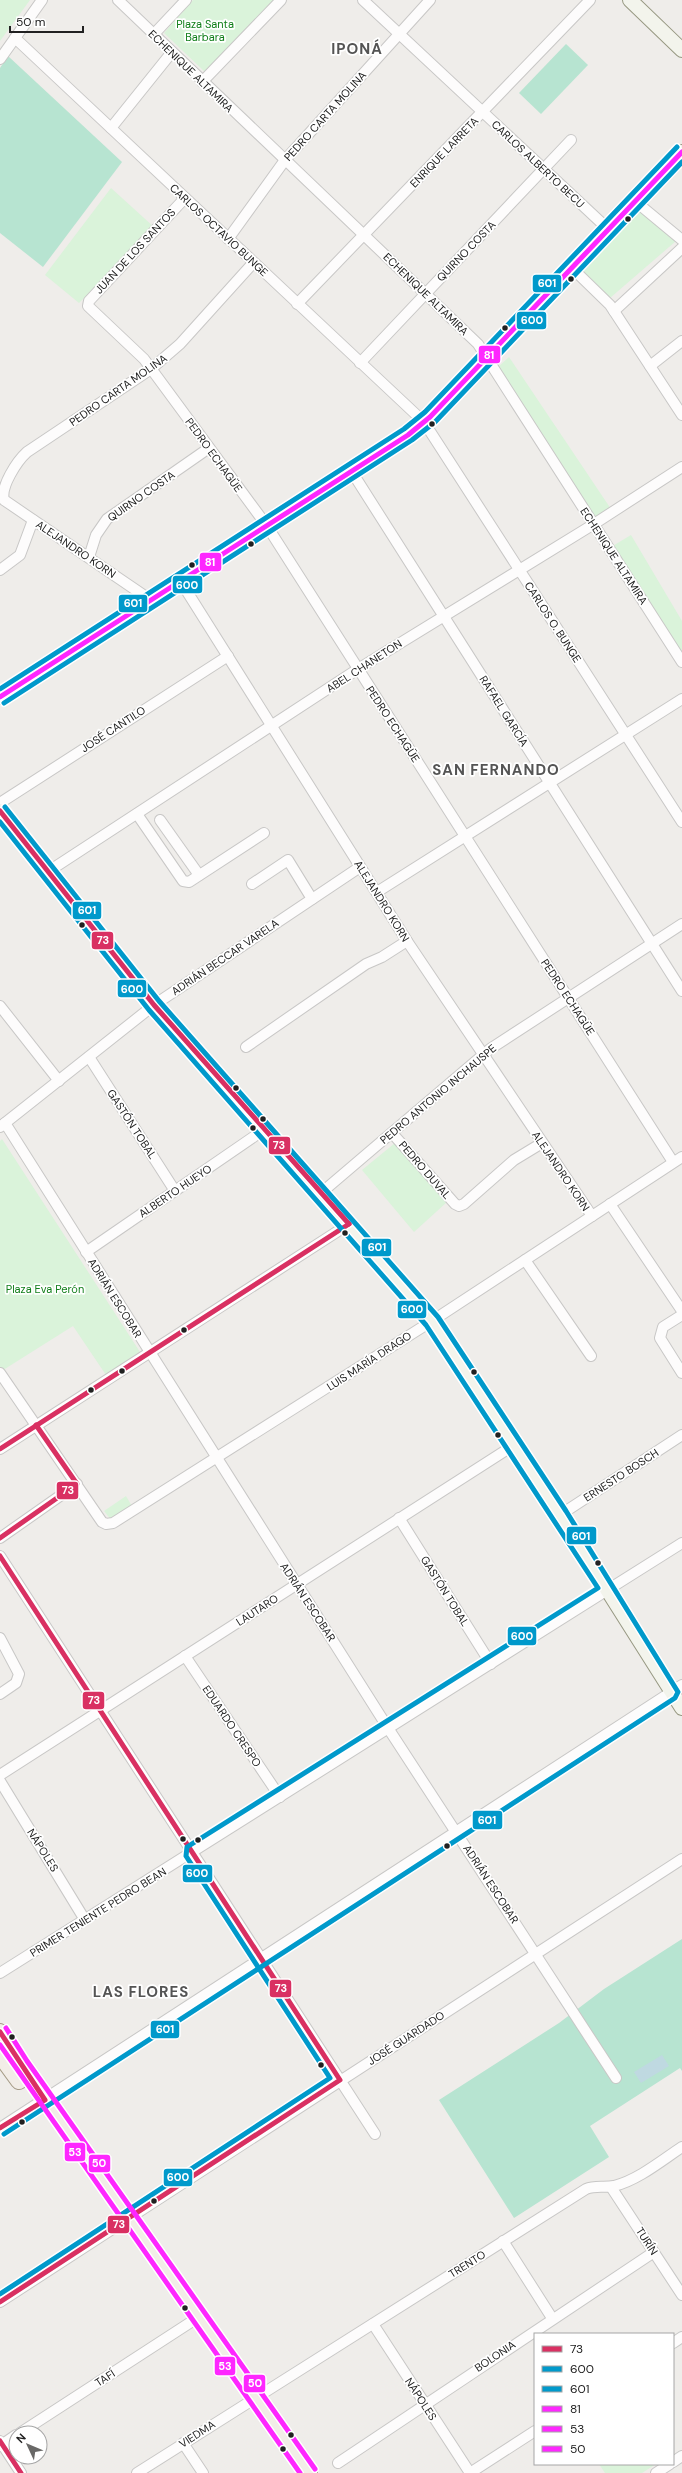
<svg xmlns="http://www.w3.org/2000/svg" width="682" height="2473" font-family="'DM Sans',sans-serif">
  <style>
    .park { fill: #daf3da }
    .pitch { fill: #b7e4d1 }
    .water { fill: #bfd9e1 }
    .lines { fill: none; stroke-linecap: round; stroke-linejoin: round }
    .street-casing { stroke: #c8c7c6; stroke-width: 12 }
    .secondary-casing { stroke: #979882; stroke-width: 16 }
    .primary-casing { stroke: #a59b86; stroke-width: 18 }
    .street { stroke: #fdfcfc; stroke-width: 10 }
    .secondary { stroke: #f3f4ec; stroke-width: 14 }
    .primary { stroke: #f2ede7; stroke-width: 16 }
    .bus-1-casing { stroke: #fff; stroke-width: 8 }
    .bus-2-casing { stroke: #fff; stroke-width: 8 }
    .bus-3-casing { stroke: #fff; stroke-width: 8 }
    .bus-4-casing { stroke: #fff; stroke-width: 8 }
    .bus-5-casing { stroke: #fff; stroke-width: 8 }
    .bus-6-casing { stroke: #fff; stroke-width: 8 }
    .bus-1 { stroke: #d93062; stroke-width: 5 }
    .bus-2 { stroke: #0099cb; stroke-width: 5 }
    .bus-3 { stroke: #0099cb; stroke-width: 5 }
    .bus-4 { stroke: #fe27ff; stroke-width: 5 }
    .bus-5 { stroke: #fe27ff; stroke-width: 5 }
    .bus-6 { stroke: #fe27ff; stroke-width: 5 }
    .bus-dot { fill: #212121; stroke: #fff; stroke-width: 1.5 }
    .labels { text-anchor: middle; stroke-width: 3.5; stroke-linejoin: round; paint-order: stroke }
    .park-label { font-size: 11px; fill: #107e19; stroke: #fff }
    .street-label { font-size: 11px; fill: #212121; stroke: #fff }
    .district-label { font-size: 15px; font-weight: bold; letter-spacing: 1px; fill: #545454; stroke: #fff }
    .line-badge { stroke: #fff; stroke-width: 1.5 }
    .badge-label { font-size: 11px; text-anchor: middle; font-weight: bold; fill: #fff }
  </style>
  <rect width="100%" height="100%" fill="#efedea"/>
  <g class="park">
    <path d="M0 0H30L0 41Z"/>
    <path d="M193 0H276L205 72 164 33Z"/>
    <path d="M111 188 155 228 79 303 45 275Z"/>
    <path d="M640 211 676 241 610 298 580 269Z"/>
    <path d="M509 357 611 509 594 518 498 367Z"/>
    <path d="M631 535 682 621V654L611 547Z"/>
    <path d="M2 1139 140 1352 106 1375 73 1326 0 1372V1141Z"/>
    <path d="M395 1143 447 1202 414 1232 362 1170Z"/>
    <path d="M126 1496 133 1508 112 1521 104 1511Z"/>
    <path d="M599 2464H656L642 2473H605Z"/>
  </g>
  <g class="pitch">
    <path d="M566 44 588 65 541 114 519 93Z"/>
    <path d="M8 56 122 162 43 267 0 233V68Z"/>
    <path d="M682 1939V2071L680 2068 590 2126 609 2157 514 2218 439 2100 559 2023 604 1989Z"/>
  </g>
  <path class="water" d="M662 2055 669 2066 641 2083 634 2072Z"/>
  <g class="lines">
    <defs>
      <g id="street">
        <path d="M118 0 478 344 682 662"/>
        <path d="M363 0 608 229"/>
        <path d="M154 34 186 0"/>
        <path d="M15 38 424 422 682 822"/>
        <path d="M0 59 42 0"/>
        <path d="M202 82 281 0"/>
        <path d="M111 128 172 52"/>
        <path d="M185 198 89 301 88 306 144 359 267 526 673 1162"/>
        <path d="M635 201 682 240"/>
        <path d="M228 239 285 160 430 0"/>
        <path d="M571 267 610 305 682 415"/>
        <path d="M297 304 590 0"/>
        <path d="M614 311 682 248"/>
        <path d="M360 363 571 140"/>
        <path d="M650 366 682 341"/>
        <path d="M352 472 682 991"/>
        <path d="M89 557 96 535 107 519 209 448"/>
        <path d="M0 570 20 555 33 520"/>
        <path d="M181 582 407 941 592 1216"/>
        <path d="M152 601 4 500C0 487 17 461 27 452L151 369 180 344 253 263"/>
        <path d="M0 803 228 656"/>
        <path d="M137 814 183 881 189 882 264 833"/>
        <path d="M160 820 199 875"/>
        <path d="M49 871 358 669 594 524 682 467"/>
        <path d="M252 884 288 860 312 899"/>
        <path d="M377 892 682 699"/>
        <path d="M0 1006 59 1081"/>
        <path d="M246 1047 366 964 382 957 407 941"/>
        <path d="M89 1057 175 1191"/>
        <path d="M5 1123 388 1728 616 2078"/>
        <path d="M0 1127 154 1005 360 867"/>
        <path d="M392 1133 455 1204 459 1206 464 1204 514 1160 542 1143"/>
        <path d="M321 1193 490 1049 682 924"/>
        <path d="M610 1204 682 1311"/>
        <path d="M86 1252 265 1129"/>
        <path d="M525 1260 591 1356"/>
        <path d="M682 1315 663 1327 660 1338 682 1373"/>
        <path d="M0 1373 102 1522 106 1524 113 1523 432 1321 682 1157"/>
        <path d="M0 1449 349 1224"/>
        <path d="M560 1515 682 1435"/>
        <path d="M399 1518 491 1664"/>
        <path d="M0 1538 77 1484"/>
        <path d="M0 1556 375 2134"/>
        <path d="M0 1638 19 1674 16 1683 0 1694"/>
        <path d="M185 1656 280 1797"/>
        <path d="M0 1775 514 1445"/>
        <path d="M0 1781 85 1920"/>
        <path d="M0 1973 682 1543"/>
        <path d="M0 2128 682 1685"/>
        <path d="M611 2187 682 2295"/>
        <path d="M503 2241 552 2318"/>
        <path d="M0 2302 682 1859"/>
        <path d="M373 2324 470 2473"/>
        <path d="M673 2343 682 2337"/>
        <path d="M20 2433 191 2322"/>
        <path d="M0 2441 21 2473"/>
        <path d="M183 2443 203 2473"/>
        <path d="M0 2446 16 2435"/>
        <path d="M673 2462 682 2456"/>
        <path d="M338 2463 654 2252"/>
        <path d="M137 2473 586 2189C595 2185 604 2188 614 2186 638 2180 661 2161 682 2147"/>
        <path d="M470 2473 535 2431"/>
        <path d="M656 2473 670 2464"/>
      </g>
      <g id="secondary">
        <path d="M630 0 682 50"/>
        <path d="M0 697 408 435 430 417 682 152"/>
        <path d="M0 811 154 1005 432 1321 560 1515 682 1708"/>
      </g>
      <g id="primary">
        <path d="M0 2032 21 2065 309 2473"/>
        <path d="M0 2055 19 2081"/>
      </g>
    </defs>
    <use href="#street" class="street-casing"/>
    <use href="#secondary" class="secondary-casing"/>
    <use href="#primary" class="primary-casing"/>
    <use href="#street" class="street"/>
    <use href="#secondary" class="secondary"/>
    <use href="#primary" class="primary"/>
    <defs>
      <g id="bus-1">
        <path d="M0 811 154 1005 349 1224"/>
        <path d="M0 1449 349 1224"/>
        <path d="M0 1538 77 1484 36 1425"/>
        <path d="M0 1556 340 2080 0 2302"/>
        <path d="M0 2032 45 2100 0 2128"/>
        <path d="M0 2441 21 2473"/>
      </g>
      <g id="bus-2">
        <path d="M4 703 412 440 435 422 682 162"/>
        <path d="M0 822 149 1010 426 1325 598 1588 187 1847 186 1856 330 2078 0 2294"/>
      </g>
      <g id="bus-3">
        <path d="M0 689 404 429 425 412 677 147"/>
        <path d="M4 2134 675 1698 678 1692 566 1511 438 1317 159 1001 5 807"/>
      </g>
      <path id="bus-4" d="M0 697 408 435 430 417 682 152"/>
      <path id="bus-5" d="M0 2045 300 2473"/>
      <path id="bus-6" d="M6 2028 27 2061 315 2469"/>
    </defs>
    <use href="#bus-1" class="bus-1-casing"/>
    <use href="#bus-2" class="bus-2-casing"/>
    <use href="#bus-3" class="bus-3-casing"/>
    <use href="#bus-4" class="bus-4-casing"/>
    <use href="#bus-5" class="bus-5-casing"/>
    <use href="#bus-6" class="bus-6-casing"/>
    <use href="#bus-1" class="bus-1"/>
    <use href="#bus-2" class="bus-2"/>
    <use href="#bus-3" class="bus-3"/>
    <use href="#bus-4" class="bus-4"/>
    <use href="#bus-5" class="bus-5"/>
    <use href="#bus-6" class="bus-6"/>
  </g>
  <g class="bus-dot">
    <circle cx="628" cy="219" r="3.5"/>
    <circle cx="571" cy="279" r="3.5"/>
    <circle cx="505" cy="328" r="3.5"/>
    <circle cx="432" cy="424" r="3.5"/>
    <circle cx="251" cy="544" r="3.5"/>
    <circle cx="192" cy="565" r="3.5"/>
    <circle cx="82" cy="925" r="3.5"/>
    <circle cx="236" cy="1088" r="3.5"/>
    <circle cx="263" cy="1119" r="3.5"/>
    <circle cx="253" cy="1128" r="3.5"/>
    <circle cx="345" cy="1233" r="3.5"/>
    <circle cx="184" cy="1330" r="3.5"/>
    <circle cx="122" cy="1371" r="3.5"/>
    <circle cx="474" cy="1372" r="3.5"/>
    <circle cx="91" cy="1390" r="3.5"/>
    <circle cx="498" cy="1435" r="3.5"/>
    <circle cx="598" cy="1563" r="3.5"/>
    <circle cx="183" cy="1839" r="3.5"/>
    <circle cx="198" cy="1840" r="3.5"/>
    <circle cx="447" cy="1846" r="3.5"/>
    <circle cx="12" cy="2037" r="3.5"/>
    <circle cx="321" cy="2065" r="3.5"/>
    <circle cx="22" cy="2122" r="3.5"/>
    <circle cx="154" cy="2201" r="3.5"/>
    <circle cx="185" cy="2308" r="3.5"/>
    <circle cx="291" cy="2435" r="3.5"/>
    <circle cx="283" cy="2449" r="3.5"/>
  </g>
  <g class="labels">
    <g class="park-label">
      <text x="205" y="28">Plaza Santa<tspan x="205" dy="13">Barbara</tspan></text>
      <text x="45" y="1293">Plaza Eva Perón</text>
    </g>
    <g class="street-label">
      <text transform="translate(191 71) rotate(44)" y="4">ECHENIQUE ALTAMIRA</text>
      <text transform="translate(325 116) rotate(-48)" y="4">PEDRO CARTA MOLINA</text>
      <text transform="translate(444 152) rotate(-46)" y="4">ENRIQUE LARRETA</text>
      <text transform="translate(538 164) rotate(43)" y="4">CARLOS ALBERTO BECU</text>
      <text transform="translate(219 230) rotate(43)" y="4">CARLOS OCTAVIO BUNGE</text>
      <text transform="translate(135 251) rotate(-47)" y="4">JUAN DE LOS SANTOS</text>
      <text transform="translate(466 251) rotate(-46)" y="4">QUIRNO COSTA</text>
      <text transform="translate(426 294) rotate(44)" y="4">ECHENIQUE ALTAMIRA</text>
      <text transform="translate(118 390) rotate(-35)" y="4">PEDRO CARTA MOLINA</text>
      <text transform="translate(214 455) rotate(54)" y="4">PEDRO ECHAGÜE</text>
      <text transform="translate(141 496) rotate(-35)" y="4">QUIRNO COSTA</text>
      <text transform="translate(76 549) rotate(34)" y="4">ALEJANDRO KORN</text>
      <text transform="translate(614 556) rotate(57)" y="4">ECHENIQUE ALTAMIRA</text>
      <text transform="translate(553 622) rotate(57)" y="4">CARLOS O. BUNGE</text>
      <text transform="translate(364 666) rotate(-33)" y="4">ABEL CHANETON</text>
      <text transform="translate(504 711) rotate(58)" y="4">RAFAEL GARCÍA</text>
      <text transform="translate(393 724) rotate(57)" y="4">PEDRO ECHAGÜE</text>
      <text transform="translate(113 729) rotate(-33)" y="4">JOSÉ CANTILO</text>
      <text transform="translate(382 901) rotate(58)" y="4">ALEJANDRO KORN</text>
      <text transform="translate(225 957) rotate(-34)" y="4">ADRIÁN BECCAR VARELA</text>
      <text transform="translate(568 997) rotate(57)" y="4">PEDRO ECHAGÜE</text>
      <text transform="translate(438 1094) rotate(-40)" y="4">PEDRO ANTONIO INCHAUSPE</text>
      <text transform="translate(132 1124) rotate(57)" y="4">GASTÓN TOBAL</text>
      <text transform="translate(425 1170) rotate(49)" y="4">PEDRO DUVAL</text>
      <text transform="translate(561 1171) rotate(56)" y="4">ALEJANDRO KORN</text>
      <text transform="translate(175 1191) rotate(-34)" y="4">ALBERTO HUEYO</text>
      <text transform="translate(115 1298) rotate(58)" y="4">ADRIÁN ESCOBAR</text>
      <text transform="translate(369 1361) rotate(-33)" y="4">LUIS MARÍA DRAGO</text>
      <text transform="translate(621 1475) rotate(-33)" y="4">ERNESTO BOSCH</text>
      <text transform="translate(445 1591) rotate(58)" y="4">GASTÓN TOBAL</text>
      <text transform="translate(308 1602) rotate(57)" y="4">ADRIÁN ESCOBAR</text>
      <text transform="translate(257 1610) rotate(-33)" y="4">LAUTARO</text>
      <text transform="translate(232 1726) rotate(56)" y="4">EDUARDO CRESPO</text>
      <text transform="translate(43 1850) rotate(58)" y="4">NÁPOLES</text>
      <text transform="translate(491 1884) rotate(57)" y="4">ADRIÁN ESCOBAR</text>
      <text transform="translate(98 1912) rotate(-32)" y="4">PRIMER TENIENTE PEDRO BEAN</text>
      <text transform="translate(406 2038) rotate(-33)" y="4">JOSÉ GUARDADO</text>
      <text transform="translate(647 2241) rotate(57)" y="4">TURÍN</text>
      <text transform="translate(467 2264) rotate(-32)" y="4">TRENTO</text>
      <text transform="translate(495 2356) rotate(-34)" y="4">BOLONIA</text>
      <text transform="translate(105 2378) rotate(-33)" y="4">TAFÍ</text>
      <text transform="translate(421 2399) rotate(57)" y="4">NÁPOLES</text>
      <text transform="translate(197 2434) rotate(-33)" y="4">VIEDMA</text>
    </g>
    <g class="district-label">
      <text x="357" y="54">IPONÁ</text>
      <text x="496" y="775">SAN FERNANDO</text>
      <text x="141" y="1997">LAS FLORES</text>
    </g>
  </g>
  <g class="line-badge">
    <rect x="532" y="274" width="30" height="19" rx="4" fill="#0099cb"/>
    <rect x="516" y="311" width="31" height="19" rx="4" fill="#0099cb"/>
    <rect x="478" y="345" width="23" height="19" rx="4" fill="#fe27ff"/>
    <rect x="199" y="552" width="23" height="20" rx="4" fill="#fe27ff"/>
    <rect x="172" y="575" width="31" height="19" rx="4" fill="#0099cb"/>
    <rect x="118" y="594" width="30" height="19" rx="4" fill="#0099cb"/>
    <rect x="72" y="901" width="30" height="19" rx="4" fill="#0099cb"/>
    <rect x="91" y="931" width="23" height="19" rx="4" fill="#d93062"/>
    <rect x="117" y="979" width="30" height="19" rx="4" fill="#0099cb"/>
    <rect x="268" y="1136" width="23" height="19" rx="4" fill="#d93062"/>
    <rect x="361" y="1238" width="31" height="19" rx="4" fill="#0099cb"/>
    <rect x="397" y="1300" width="30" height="19" rx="4" fill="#0099cb"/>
    <rect x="56" y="1481" width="23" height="19" rx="4" fill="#d93062"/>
    <rect x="566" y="1526" width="31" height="19" rx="4" fill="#0099cb"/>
    <rect x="507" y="1626" width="30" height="20" rx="4" fill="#0099cb"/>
    <rect x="82" y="1691" width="23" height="19" rx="4" fill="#d93062"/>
    <rect x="472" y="1810" width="31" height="20" rx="4" fill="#0099cb"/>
    <rect x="182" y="1864" width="31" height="19" rx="4" fill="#0099cb"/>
    <rect x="269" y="1979" width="23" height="19" rx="4" fill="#d93062"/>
    <rect x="150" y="2020" width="30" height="19" rx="4" fill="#0099cb"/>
    <rect x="64" y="2142" width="22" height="20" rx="4" fill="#fe27ff"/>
    <rect x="88" y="2154" width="23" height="19" rx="4" fill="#fe27ff"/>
    <rect x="163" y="2168" width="30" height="19" rx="4" fill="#0099cb"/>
    <rect x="107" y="2215" width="23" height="19" rx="4" fill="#d93062"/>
    <rect x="214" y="2356" width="22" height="20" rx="4" fill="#fe27ff"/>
    <rect x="243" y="2374" width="23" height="19" rx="4" fill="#fe27ff"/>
  </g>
  <g class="badge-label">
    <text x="547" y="287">601</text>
    <text x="532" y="324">600</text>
    <text x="489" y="359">81</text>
    <text x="210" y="566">81</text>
    <text x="187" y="589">600</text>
    <text x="133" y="607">601</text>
    <text x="87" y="914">601</text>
    <text x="103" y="944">73</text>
    <text x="132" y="993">600</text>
    <text x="279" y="1149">73</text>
    <text x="377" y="1251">601</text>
    <text x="412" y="1313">600</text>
    <text x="68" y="1494">73</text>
    <text x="581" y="1540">601</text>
    <text x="522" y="1640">600</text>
    <text x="94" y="1704">73</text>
    <text x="487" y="1824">601</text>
    <text x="197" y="1877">600</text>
    <text x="281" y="1992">73</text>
    <text x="165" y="2033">601</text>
    <text x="75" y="2156">53</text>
    <text x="99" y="2167">50</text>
    <text x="178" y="2181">600</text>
    <text x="119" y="2228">73</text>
    <text x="225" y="2370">53</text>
    <text x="255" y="2387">50</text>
  </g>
  <rect x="534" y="2333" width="140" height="132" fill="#ffffff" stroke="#a6a6a6"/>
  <rect x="542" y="2346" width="20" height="6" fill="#d93062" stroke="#a6a6a6"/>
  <text x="570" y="2353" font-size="12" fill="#212121">73</text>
  <rect x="542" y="2366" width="20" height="6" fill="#0099cb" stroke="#a6a6a6"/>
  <text x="570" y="2373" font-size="12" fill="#212121">600</text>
  <rect x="542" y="2386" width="20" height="6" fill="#0099cb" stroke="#a6a6a6"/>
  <text x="570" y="2393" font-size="12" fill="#212121">601</text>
  <rect x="542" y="2406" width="20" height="6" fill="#fe27ff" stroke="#a6a6a6"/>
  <text x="570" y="2413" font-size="12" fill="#212121">81</text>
  <rect x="542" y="2426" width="20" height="6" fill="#fe27ff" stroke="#a6a6a6"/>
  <text x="570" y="2433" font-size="12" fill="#212121">53</text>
  <rect x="542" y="2446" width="20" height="6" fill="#fe27ff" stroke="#a6a6a6"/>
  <text x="570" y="2453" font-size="12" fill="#212121">50</text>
  <g transform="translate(28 2445) rotate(314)"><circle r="19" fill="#ffffff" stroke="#a6a6a6"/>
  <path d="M0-3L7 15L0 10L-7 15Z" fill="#696867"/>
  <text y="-6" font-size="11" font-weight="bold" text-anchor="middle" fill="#212121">N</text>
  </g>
  <path d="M10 26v6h73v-6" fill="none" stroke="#212121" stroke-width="2"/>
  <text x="16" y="26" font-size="12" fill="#212121" stroke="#ffffff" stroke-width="3" paint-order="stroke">50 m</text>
</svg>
